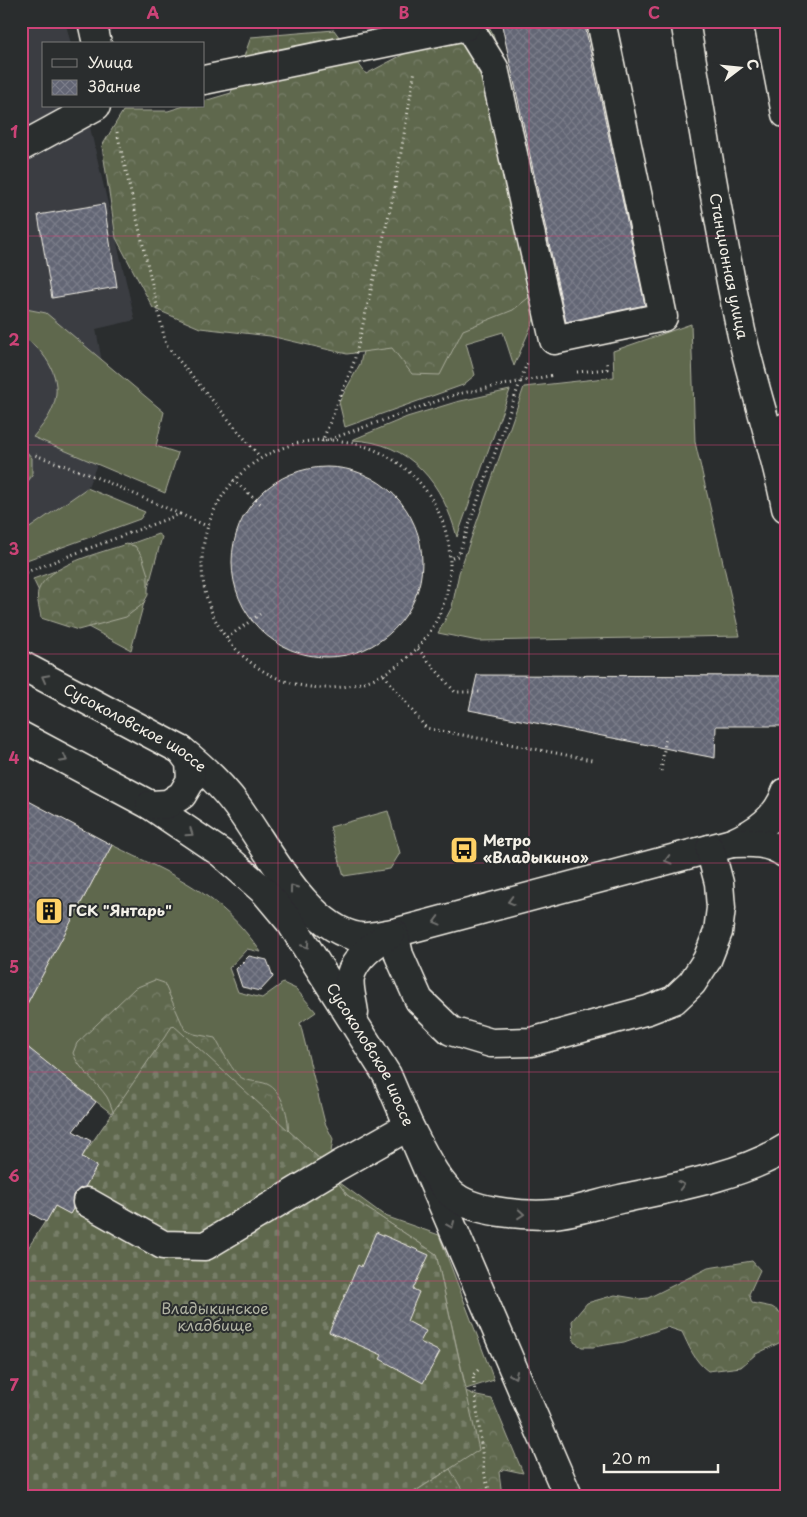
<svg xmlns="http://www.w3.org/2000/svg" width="807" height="1517" font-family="'Playpen Sans',sans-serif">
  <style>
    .built { fill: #3b3e43 }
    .grass { fill: #5f684e; stroke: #aaac9b }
    .forest { fill: url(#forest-crowns); stroke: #aaac9b }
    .cemetery { fill: url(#cemetery-stones); stroke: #aaac9b }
    .park { fill: url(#park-dots); stroke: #aaac9b }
    .building { fill: url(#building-cross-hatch); stroke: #f4f1e8 }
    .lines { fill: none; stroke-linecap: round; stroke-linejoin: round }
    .minor-casing { stroke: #f4f1e8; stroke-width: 31 }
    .major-casing { stroke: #f4f1e8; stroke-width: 31 }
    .path { stroke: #f4f1e8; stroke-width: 3; stroke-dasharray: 1 4; stroke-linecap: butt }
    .minor { stroke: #2a2d2e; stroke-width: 28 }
    .major { stroke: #2a2d2e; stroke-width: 28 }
    .oneway { stroke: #71726f }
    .grid { fill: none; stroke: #cc4377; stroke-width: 1; stroke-opacity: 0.55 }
    .labels { text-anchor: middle; stroke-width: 4; stroke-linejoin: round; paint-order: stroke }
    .street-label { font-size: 15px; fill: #f4f1e8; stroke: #2a2d2e }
    .poi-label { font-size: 15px; font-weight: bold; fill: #f4f1e8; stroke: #2a2d2e; text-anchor: start }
    .park-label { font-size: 15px; fill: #b1b3a3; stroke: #2a2d2e }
    .neatline { fill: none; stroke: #cc4377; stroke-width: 2 }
    .grid-label { font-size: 16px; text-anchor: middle; font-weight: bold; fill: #cc4377 }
  </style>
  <defs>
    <pattern id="forest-crowns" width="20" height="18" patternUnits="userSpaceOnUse" patternTransform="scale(1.25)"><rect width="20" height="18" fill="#5f684e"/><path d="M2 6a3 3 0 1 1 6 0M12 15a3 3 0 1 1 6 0" fill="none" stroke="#777e68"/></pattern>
    <pattern id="cemetery-stones" width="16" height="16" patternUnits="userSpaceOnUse" patternTransform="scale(1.25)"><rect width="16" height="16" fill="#5f684e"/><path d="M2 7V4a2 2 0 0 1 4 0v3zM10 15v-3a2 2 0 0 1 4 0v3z" fill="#777e68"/></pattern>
    <pattern id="park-dots" width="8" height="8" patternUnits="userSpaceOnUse" patternTransform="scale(1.25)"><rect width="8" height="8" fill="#5f684e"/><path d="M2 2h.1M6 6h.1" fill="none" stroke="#777e68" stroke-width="1.8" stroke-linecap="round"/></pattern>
    <pattern id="building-cross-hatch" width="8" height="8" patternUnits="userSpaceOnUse" patternTransform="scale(1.25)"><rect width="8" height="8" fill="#636675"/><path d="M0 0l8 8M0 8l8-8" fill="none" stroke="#7a7c89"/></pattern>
  </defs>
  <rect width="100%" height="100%" fill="#2a2d2e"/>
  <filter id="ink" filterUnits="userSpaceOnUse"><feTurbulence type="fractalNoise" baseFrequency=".02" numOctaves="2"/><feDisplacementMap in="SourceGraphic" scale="10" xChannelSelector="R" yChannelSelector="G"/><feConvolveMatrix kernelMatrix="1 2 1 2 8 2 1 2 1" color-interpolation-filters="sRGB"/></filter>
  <g filter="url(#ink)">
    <path class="built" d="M21 21H65L71 44H44V106H85L135 320 96 329 104 373 103 449 83 499 21 556Z"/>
    <g class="grass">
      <path d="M460 36 536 315 514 366 503 332 466 343 475 375 463 385 345 427 339 402 360 364 400 196Z"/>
      <path d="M21 308 46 313 164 412 156 446 178 453 165 493 33 437C42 426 52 415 55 400 61 374 43 348 21 336Z"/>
      <path d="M691 324 695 442 740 636 478 641 438 633 452 607 459 573 524 387 614 377 613 351Z"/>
      <path d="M510 390 457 537C443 484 411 442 352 440L407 417 456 402Z"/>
      <path d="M87 488 145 512 140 519 21 562V534Z"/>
      <path d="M158 534 162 537 131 650 45 604 33 579Z"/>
      <path d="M388 811 400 853 390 869 344 876 330 827Z"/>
      <path d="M112 845C175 876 219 892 261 952L247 949 229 968 238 992 262 998 283 983 296 989 316 1012 300 1023 325 1123 333 1139 331 1152 323 1162 172 1026 111 1113 33 1052 21 1040V1015Z"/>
      <path d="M336 1180 385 1216 439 1235 494 1380 466 1389 436 1254 347 1195Z"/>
    </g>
    <g class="forest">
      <path d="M441 21H486L493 34 551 280 513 310 463 330 440 375 412 374 392 348 347 354 270 336 200 328 153 308 116 238 102 146 123 111H168L184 106H204V101L231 93 251 37 334 30 366 74 404 54Z"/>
      <path d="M21 445 32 458V476L21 490Z"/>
      <path d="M126 544 135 546 142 556 148 575V595L143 604 126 617 78 630 41 618C40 610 36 598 38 591 48 564 101 553 126 544Z"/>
      <path d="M155 980 164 983 185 1030 194 1034 215 1038C222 1050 229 1065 238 1075 246 1083 257 1080 267 1084 283 1091 290 1119 288 1135L117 1123C114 1115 111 1104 107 1097 97 1082 79 1070 73 1053L77 1043 135 988Z"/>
      <path d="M752 1261 760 1270 749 1294 752 1303 772 1307 784 1315 786 1335 781 1342 756 1354 741 1367 708 1371C694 1361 689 1346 682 1332L667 1327 624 1342 593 1347H582L574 1342 572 1321 587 1303 615 1295 639 1299 648 1298 708 1268Z"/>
      <path d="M459 1388 477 1396 492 1399 523 1473 504 1469 499 1472 502 1496H395Z"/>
    </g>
    <path class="cemetery" d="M173 1025 323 1162 347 1195 436 1254 479 1450 408 1496H21V1259L55 1206 70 1214 97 1166 82 1157Z"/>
    <path class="park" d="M450 1469 466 1496H408Z"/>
    <g class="building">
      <path d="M501 21H584L645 305 566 322Z"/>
      <path d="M104 204 117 287 52 298 38 215Z"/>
      <circle cx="327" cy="562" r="95"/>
      <path d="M477 675 786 676V726H716L715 758 469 710Z"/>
      <path d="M21 797 112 845 21 1015Z"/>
      <path d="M249 956 267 960 270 968 273 977 260 991 242 987 236 969Z"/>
      <path d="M21 1042 96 1102 73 1131 91 1141 82 1157 97 1166 85 1187 79 1189 73 1195V1209L70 1214 55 1206 46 1222 21 1208Z"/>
      <path d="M376 1232 429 1255 413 1289 419 1292 407 1321 426 1331 420 1342 440 1352 423 1383 380 1359 382 1355 329 1332 358 1265 361 1267Z"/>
    </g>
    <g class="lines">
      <defs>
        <g id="minor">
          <path d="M92 21 97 44"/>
          <path d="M465 21 494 68 554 340 663 317 601 21"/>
          <path d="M768 21 786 114"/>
          <path d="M204 80 466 26"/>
          <path d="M21 147 96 106"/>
          <path d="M773 448 786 427"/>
          <path id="s1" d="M21 665 181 750C202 767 221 784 237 806 266 845 307 930 360 937 371 938 384 934 394 933L732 843C757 832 777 818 786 792"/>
          <path id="s2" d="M21 736 150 805 221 853 265 892 291 923 387 1075 568 1496"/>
          <path d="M150 805 168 804 182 795 191 780 190 762 181 750"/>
          <path d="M732 843C752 842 770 842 786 854"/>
          <path d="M394 933 399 955 419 1000 451 1031 491 1043 531 1042 648 1010 674 1000 692 983 707 960 718 932 721 908 719 883 710 849"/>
          <path d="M354 1013C353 1003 348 987 350 977 355 957 374 944 391 934"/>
          <path d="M87 1202 163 1245 205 1246 338 1166 409 1126C420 1147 439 1189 460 1200 483 1213 528 1216 553 1214 575 1212 598 1204 620 1199 671 1188 742 1176 786 1148"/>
        </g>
        <g id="major">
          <path id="s3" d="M685 21C703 125 719 229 741 331 754 391 775 448 786 508"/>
        </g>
      </defs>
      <use href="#minor" class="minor-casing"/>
      <use href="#major" class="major-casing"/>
      <g class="path">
        <path d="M117 132 166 345 260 457"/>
        <path d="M577 372 607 369V363"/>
        <circle cx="326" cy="564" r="124"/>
        <path d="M325 441 457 394 554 375"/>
        <path d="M322 442 354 362 394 193 415 70"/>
        <path d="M233 480 263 506"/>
        <path d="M180 514 207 526"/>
        <path d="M452 558 458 556 528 360"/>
        <path d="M21 574 180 514 93 476 35 455"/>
        <path d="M227 638 260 614"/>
        <path d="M418 649 455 692H481"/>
        <path d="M384 675 426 728 592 760"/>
        <path d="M661 771 666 736"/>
        <path d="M478 1370 473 1375 485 1477 491 1496"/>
      </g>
      <use href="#minor" class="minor"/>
      <use href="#major" class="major"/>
    </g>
    <defs><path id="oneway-chevron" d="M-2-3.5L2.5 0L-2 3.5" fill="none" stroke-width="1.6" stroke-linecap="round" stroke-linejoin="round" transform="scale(1.25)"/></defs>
    <g class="oneway">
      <use href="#oneway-chevron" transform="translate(45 678) rotate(-152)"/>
      <use href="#oneway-chevron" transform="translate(64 759) rotate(28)"/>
      <use href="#oneway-chevron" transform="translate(190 833) rotate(34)"/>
      <use href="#oneway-chevron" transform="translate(668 860) rotate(165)"/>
      <use href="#oneway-chevron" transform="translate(293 888) rotate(-126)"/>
      <use href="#oneway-chevron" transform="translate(511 901) rotate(165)"/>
      <use href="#oneway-chevron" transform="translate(437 921) rotate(165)"/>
      <use href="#oneway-chevron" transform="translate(306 945) rotate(57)"/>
      <use href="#oneway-chevron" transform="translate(681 1185) rotate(-15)"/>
      <use href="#oneway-chevron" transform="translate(521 1214) rotate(5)"/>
      <use href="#oneway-chevron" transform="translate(451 1225) rotate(67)"/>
      <use href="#oneway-chevron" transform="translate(514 1375) rotate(67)"/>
    </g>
  </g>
  <path class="grid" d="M278 21V1496M529 21V1496M21 236H786M21 445H786M21 654H786M21 863H786M21 1072H786M21 1281H786"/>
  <defs>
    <symbol id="bus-square" viewBox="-11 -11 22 22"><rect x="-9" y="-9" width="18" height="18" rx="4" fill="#ffd166" stroke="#2a2d2e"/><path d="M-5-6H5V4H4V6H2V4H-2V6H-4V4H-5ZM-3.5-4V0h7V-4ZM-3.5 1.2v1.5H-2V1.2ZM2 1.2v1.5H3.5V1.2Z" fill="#111"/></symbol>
    <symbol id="building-square" viewBox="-11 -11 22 22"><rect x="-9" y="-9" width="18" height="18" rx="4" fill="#ffd166" stroke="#2a2d2e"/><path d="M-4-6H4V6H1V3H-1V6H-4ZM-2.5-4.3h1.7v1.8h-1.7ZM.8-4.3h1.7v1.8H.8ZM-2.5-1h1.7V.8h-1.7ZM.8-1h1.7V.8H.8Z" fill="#111"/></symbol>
  </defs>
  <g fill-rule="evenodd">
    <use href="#bus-square" x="448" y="834" width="32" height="32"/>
    <use href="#building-square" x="33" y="895" width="32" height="32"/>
  </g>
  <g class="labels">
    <g class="street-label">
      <text dy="5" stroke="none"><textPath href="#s3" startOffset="249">Станционная улица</textPath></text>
      <text dy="5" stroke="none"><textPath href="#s1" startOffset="130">Сусоколовское шоссе</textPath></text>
      <text dy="5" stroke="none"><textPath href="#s2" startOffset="485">Сусоколовское шоссе</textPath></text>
    </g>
    <g class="poi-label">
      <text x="483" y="846">Метро<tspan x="483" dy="17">«Владыкино»</tspan></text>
      <text x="68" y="916">ГСК "Янтарь"</text>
    </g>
    <g class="park-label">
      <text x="215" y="1314">Владыкинское<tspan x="215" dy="17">кладбище</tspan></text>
    </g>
  </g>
  <rect width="807" height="1517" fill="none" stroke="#2a2d2e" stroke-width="55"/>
  <rect x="42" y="42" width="162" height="65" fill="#2a2d2e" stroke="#7b7b78"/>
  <rect x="52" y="59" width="25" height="8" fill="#2a2d2e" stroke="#7b7b78"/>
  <text x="88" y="68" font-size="15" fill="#f4f1e8">Улица</text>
  <rect x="52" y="80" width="25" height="15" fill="url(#building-cross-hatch)" stroke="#7b7b78"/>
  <text x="88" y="92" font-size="15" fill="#f4f1e8">Здание</text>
  <g transform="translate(740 68) rotate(74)" stroke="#2a2d2e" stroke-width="4" paint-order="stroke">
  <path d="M0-4L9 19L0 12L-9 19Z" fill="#f4f1e8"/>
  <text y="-8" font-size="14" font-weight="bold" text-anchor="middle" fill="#f4f1e8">С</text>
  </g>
  <path d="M604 1464v8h114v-8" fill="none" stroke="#f4f1e8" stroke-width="2.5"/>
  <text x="612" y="1464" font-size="15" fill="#f4f1e8" stroke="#2a2d2e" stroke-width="4" paint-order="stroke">20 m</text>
  <rect x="28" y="28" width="752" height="1462" class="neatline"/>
  <g class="grid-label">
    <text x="153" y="19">A</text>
    <text x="404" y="19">B</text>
    <text x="654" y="19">C</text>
    <text x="14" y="138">1</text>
    <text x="14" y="346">2</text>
    <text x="14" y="555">3</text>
    <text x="14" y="764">4</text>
    <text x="14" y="973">5</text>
    <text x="14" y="1182">6</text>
    <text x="14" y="1391">7</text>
  </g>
</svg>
